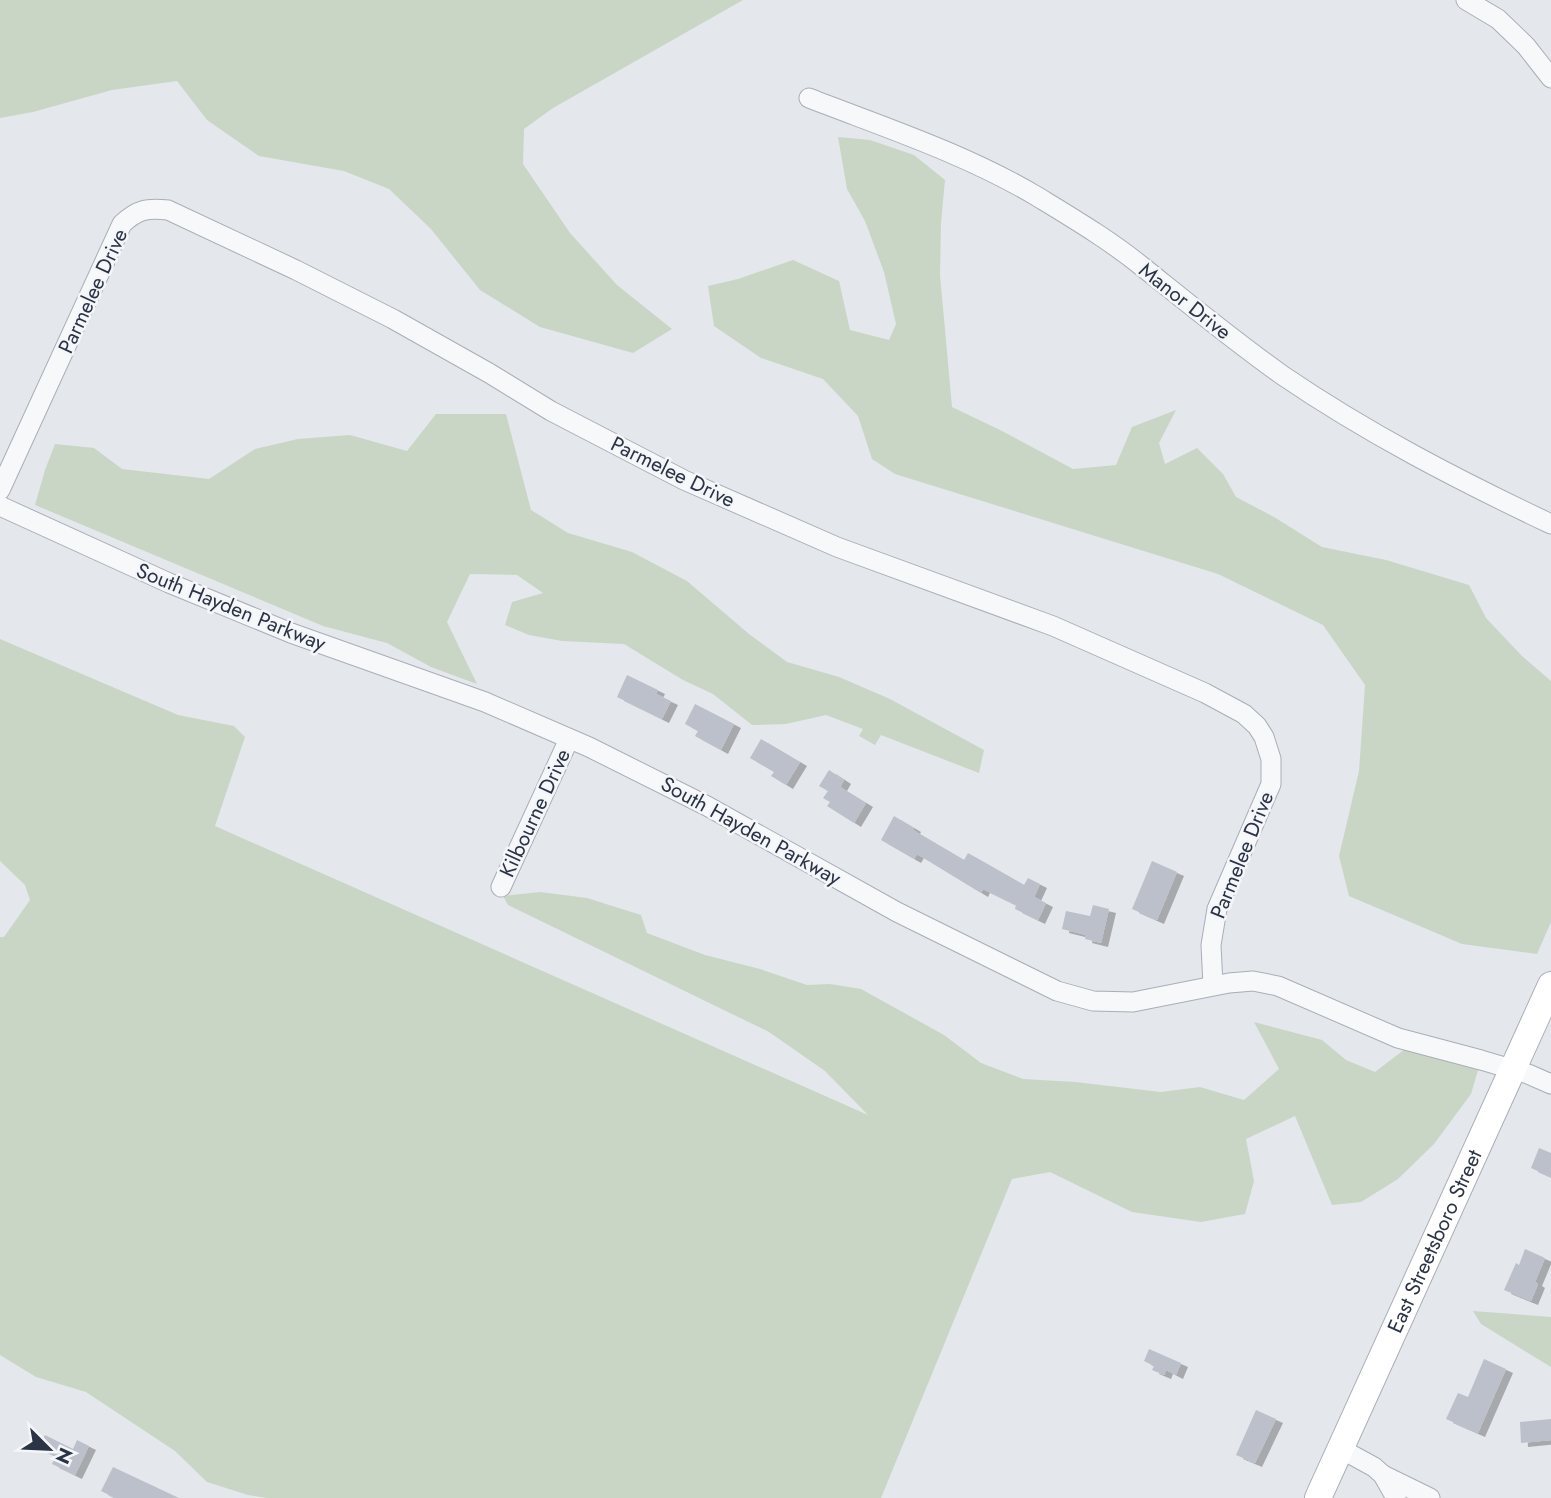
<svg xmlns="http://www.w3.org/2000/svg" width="1551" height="1498" font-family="Jost,sans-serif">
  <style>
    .green { fill: #c9d6c5 }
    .building { fill: #bbc0ca; filter: url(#shadow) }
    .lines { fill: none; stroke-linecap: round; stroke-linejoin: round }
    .minor-casing { stroke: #a9aeb7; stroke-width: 21 }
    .secondary-casing { stroke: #a9aeb7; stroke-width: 28 }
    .minor { stroke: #f7f8fa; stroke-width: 19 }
    .secondary { stroke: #fff; stroke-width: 26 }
    .labels { text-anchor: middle; stroke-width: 5; stroke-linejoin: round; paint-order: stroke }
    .street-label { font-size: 21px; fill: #2b3445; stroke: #f4f6f9 }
  </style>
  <defs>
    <filter id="shadow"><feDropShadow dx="7" dy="4" stdDeviation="0" flood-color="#0004"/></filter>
  </defs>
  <rect width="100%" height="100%" fill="#e4e7ec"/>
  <g class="green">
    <path d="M0 0H743L553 108 524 129 523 164 570 233 617 285 672 329 633 353 540 327 480 290 431 229 389 189 344 171 259 156 207 120 177 81 112 90 33 112 0 118Z"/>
    <path d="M838 137 870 140 914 155 945 180 941 223 940 275 952 407 1000 430 1073 469 1116 465 1132 427 1176 410 1159 443 1165 464 1197 448 1223 474 1236 497 1274 517 1322 547 1386 560 1469 585 1486 618 1522 656 1551 681V922L1537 954 1462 944 1349 896 1339 856 1359 771 1365 685 1323 625 1218 574 895 474 872 459 858 416 823 379 761 358 714 326 708 286 738 279 793 260 839 281 850 330 889 340 896 324 884 272 865 221 847 189Z"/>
    <path d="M436 414H506L531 510 568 533 632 552 687 581 749 634 787 662 839 677 890 699 984 750 979 773 881 735 875 745 859 736 863 729 826 715 786 724 752 725 713 694 683 680 624 644 562 641 529 635 505 625 512 602 543 593 517 575 470 574 447 622 477 684 431 667 387 643 323 626 35 505 45 470 55 444 94 448 122 469 209 479 255 449 298 439 350 435 407 451Z"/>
    <path d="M0 639 178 715 234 726 245 737 215 826 868 1115 825 1071 769 1032 508 905 503 896 540 892 587 898 641 915 647 933 705 955 760 969 807 985 830 984 861 989 944 1035 981 1063 1023 1079 1075 1082 1161 1092 1200 1087 1244 1100 1279 1069 1254 1022 1322 1040 1346 1060 1375 1072 1405 1049 1478 1070 1471 1094 1434 1144 1398 1179 1361 1202 1332 1205 1295 1116 1246 1139 1254 1181 1245 1214 1201 1222 1132 1212 1050 1172 1012 1179 881 1498H268L248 1495 207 1482 175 1451 86 1392 36 1377 0 1355V937H4L30 900 25 885 0 861Z"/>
    <path d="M1473 1311 1551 1317V1367L1481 1324Z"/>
  </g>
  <g class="building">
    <path d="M627 675 658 690 656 694 671 701 662 719 617 697Z"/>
    <path d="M695 704 734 724 721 750 695 736 698 731 685 724Z"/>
    <path d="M761 739 800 762 786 785 771 776 774 772 750 758Z"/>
    <path d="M829 770 844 780 840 787 866 803 854 823 827 806 830 802 823 798 828 791 819 786Z"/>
    <path d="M894 816 914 828 913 830 964 860 968 853 1024 885 1028 878 1040 884 1034 897 1046 903 1038 920 1015 909 1016 905 983 889 981 893 917 854 914 859 881 840Z"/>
    <path d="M1152 861 1177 872 1157 920 1132 909Z"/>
    <path d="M1093 905 1109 909 1101 943 1085 939 1086 935 1062 929 1066 911 1090 916Z"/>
    <path d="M1539 1148 1551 1153V1177L1531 1168Z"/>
    <path d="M1525 1249 1545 1258 1535 1282 1538 1284 1531 1301 1504 1290 1516 1263 1519 1265Z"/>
    <path d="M1149 1349 1181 1363 1176 1375 1166 1370 1164 1375 1152 1370 1154 1366 1144 1361Z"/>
    <path d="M1484 1359 1506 1369 1478 1433 1446 1419 1458 1393 1468 1397Z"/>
    <path d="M1256 1410 1276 1419 1255 1463 1236 1455Z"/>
    <path d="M1551 1419V1440L1521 1443 1520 1422Z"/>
    <path d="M45 1435 73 1449 77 1440 89 1446 75 1475 52 1464 56 1456 38 1448Z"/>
    <path d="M113 1467 179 1498H115L101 1491Z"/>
  </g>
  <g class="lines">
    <defs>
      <g id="minor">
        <path d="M1466 0 1498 19 1526 46 1551 78"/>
        <path d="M809 98C886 128 966 154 1038 197 1074 219 1111 241 1144 268 1189 304 1234 341 1282 375 1367 433 1458 480 1551 524"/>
        <path d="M0 490 122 224C138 209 147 208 168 210L296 270 393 319 489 373 551 411 684 480 837 547 1053 626 1205 693 1244 714 1257 726 1264 737 1271 759V784L1217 909 1211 945 1213 985"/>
        <path d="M0 506 169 583 291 633 485 702 589 747 707 806 897 912 1057 991 1093 1001 1133 1002 1229 983 1253 981 1278 986 1398 1038 1481 1060 1528 1074 1551 1084"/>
        <path d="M501 887 569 739"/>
        <path d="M1341 1449 1374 1467 1383 1475 1396 1498"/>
        <path d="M1383 1475 1430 1498"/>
      </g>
      <g id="secondary">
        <path id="s1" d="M1318 1498 1551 985"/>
      </g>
    </defs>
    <use href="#minor" class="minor-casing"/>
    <use href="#secondary" class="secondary-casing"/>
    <use href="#minor" class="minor"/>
    <use href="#secondary" class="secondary"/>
  </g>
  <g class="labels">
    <g class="street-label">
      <text transform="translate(93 291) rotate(-65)" y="7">Parmelee Drive</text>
      <text transform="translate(1185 301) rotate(38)" y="7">Manor Drive</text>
      <text transform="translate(673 472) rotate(26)" y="7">Parmelee Drive</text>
      <text transform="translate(231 607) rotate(22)" y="7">South Hayden Parkway</text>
      <text transform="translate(535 813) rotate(-65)" y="7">Kilbourne Drive</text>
      <text transform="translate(751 831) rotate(29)" y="7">South Hayden Parkway</text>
      <text transform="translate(1242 855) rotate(-68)" y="7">Parmelee Drive</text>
      <text dy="7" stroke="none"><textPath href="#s1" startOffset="282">East Streetsboro Street</textPath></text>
    </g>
  </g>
  <g transform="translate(49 1449) rotate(114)" stroke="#f4f6f9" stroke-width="5" paint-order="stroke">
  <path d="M0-5L12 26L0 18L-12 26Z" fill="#2b3445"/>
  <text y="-10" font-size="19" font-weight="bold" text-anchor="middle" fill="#2b3445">N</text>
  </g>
</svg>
